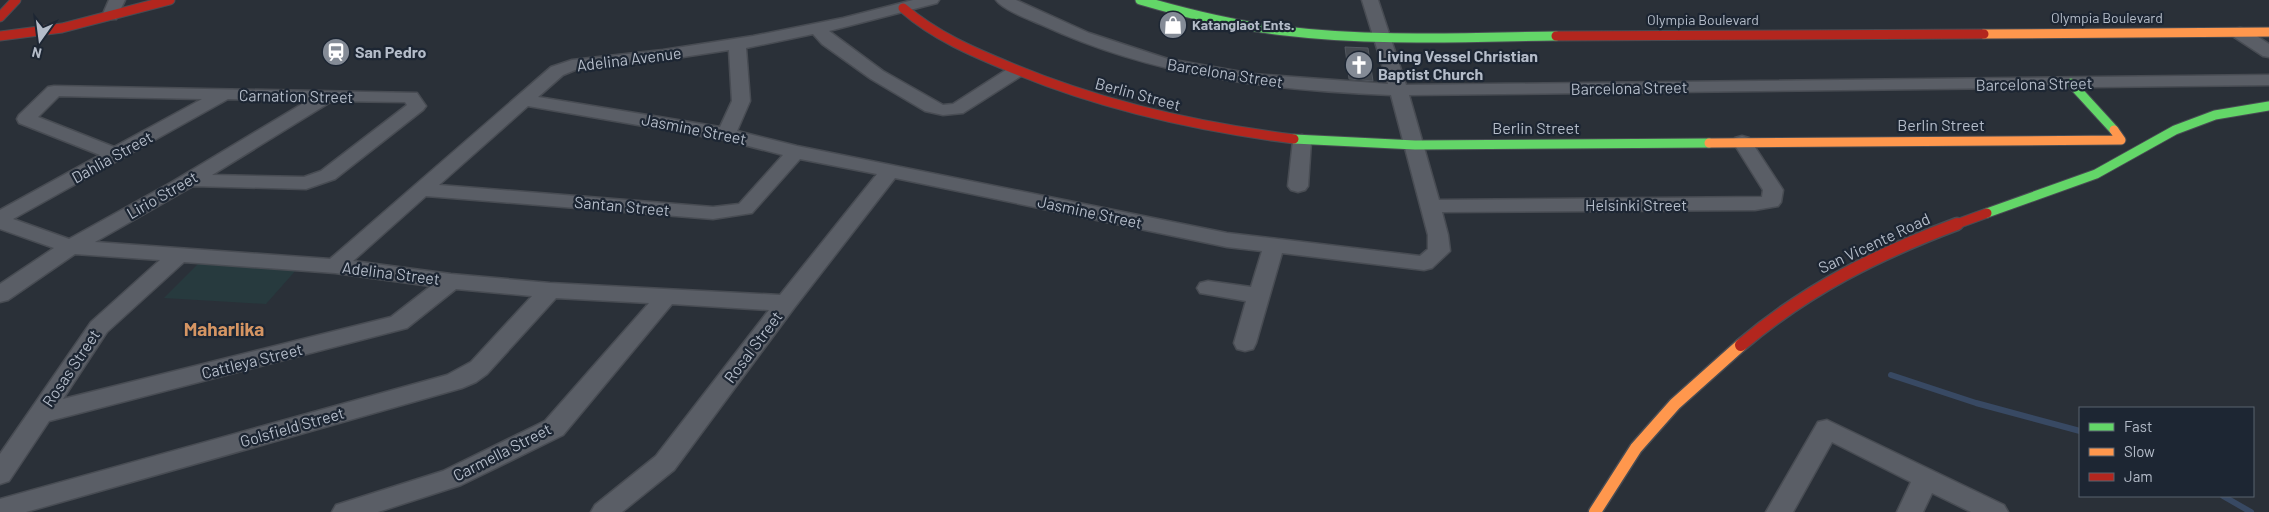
<svg xmlns="http://www.w3.org/2000/svg" width="2269" height="512" font-family="Barlow,sans-serif">
  <style>
    .green { fill: #273a3e }
    .lines { fill: none; stroke-linecap: round; stroke-linejoin: round }
    .stream { stroke: #384963; stroke-width: 6 }
    .building { fill: #444950; stroke: #52575f }
    .street-casing { stroke: #484c53; stroke-width: 3 }
    .fast-casing { stroke: #484c53; stroke-width: 11 }
    .slow-far1-casing { stroke: #484c53; stroke-width: 11 }
    .slow-casing { stroke: #484c53; stroke-width: 15 }
    .jam-far1-casing { stroke: #484c53; stroke-width: 11 }
    .jam-casing { stroke: #484c53; stroke-width: 15 }
    .street { fill: #5a5e66; fill-rule: evenodd }
    .fast { stroke: #63d668; stroke-width: 9 }
    .slow-far1 { stroke: #ff974d; stroke-width: 9 }
    .slow { stroke: #ff974d; stroke-width: 12 }
    .jam-far1 { stroke: #b3261e; stroke-width: 9 }
    .jam { stroke: #b3261e; stroke-width: 12 }
    .labels { text-anchor: middle; stroke-width: 4.5; stroke-linejoin: round; paint-order: stroke }
    .far-street-label { font-size: 14px; fill: #b4bcc9; stroke: #1d2633 }
    .far-poi-label { font-size: 14px; font-weight: bold; fill: #b4bcc9; stroke: #1d2633; text-anchor: start }
    .poi-label { font-size: 16px; font-weight: bold; fill: #b4bcc9; stroke: #1d2633; text-anchor: start }
    .street-label { font-size: 16px; fill: #b4bcc9; stroke: #1d2633 }
    .quarter-label { font-size: 19px; font-weight: bold; fill: #d59563; stroke: #1d2633 }
  </style>
  <rect width="100%" height="100%" fill="#2a3038"/>
  <path class="green" d="M198 264 297 269 266 304 164 298Z"/>
  <g class="lines">
    <g class="stream">
      <path d="M1891 375 1976 403 2080 431"/>
      <path d="M2223 496 2251 512"/>
    </g>
  </g>
  <path class="building" d="M1345 47 1368 48 1373 81 1349 79Z"/>
  <g class="lines">
    <defs>
      <g id="street">
        <path d="M109 0H125L116 19H104L102 16Z"/>
        <path d="M913 0H939L937 3 829 31 883 71 943 105 953 104 1009 68H1021L1024 72 1021 76 963 113 943 115 925 111 871 79 822 44 813 34 746 48 750 101 737 131 797 146 1227 233 1420 256 1428 249V235L1391 95C1269 90 1155 77 1042 25 1031 20 1003 10 996 0H1016L1089 33 1168 59 1253 74 1388 84 1362 0H1378L1406 85 2269 75V85L1409 95 1439 200 1762 197 1763 190 1733 142 1735 138 1742 136 1749 138 1783 190 1781 202 1778 206 1755 210 1442 212 1448 235 1450 251 1432 268 1424 270 1282 253 1256 343 1253 349 1245 351 1237 349 1234 343 1246 301 1200 293 1197 288 1200 283 1208 281 1251 287 1262 251 1227 247 895 178 794 308 674 470 622 512H591L595 505 656 456 769 310 672 304 563 435 461 485 378 512H332L336 505 443 471 545 421 649 303 556 298 487 374 476 382 462 388 26 512H0V499L447 375 471 362 532 296 456 289 407 328 49 421 9 481 0 484V454L91 322 160 260 75 254 8 300 0 302V284L54 248 0 229V210L100 155 19 123 17 119 19 115 48 87 54 86 417 93 426 106 423 110 335 179 306 189 193 186 95 242 330 259 551 67 572 60 663 50 753 36 843 18ZM729 50 732 101 720 127 538 97 563 75 575 70 663 60ZM59 96 202 99 114 147 38 117ZM228 99 307 101 172 182 69 239 13 219ZM332 101 405 102 407 105 321 171 304 177 212 175ZM528 106 725 140 783 155 739 204 713 207 439 185ZM800 159 877 174 780 295 550 283 451 274 353 261 426 196 713 219 752 213ZM184 262 335 273 431 286 391 317 63 399 107 332Z"/>
        <path d="M2240 28 2246 29 2269 44V57L2263 56 2234 37 2232 33 2234 29Z"/>
        <path d="M1302 135 1309 137 1311 141 1308 186 1305 190 1298 192 1291 190 1288 186 1293 141 1295 137Z"/>
        <path d="M1827 420 2004 505 2008 512H1971L1932 493 1923 512H1897L1911 482 1832 442 1793 512H1766L1818 422Z"/>
      </g>
      <g id="fast">
        <path d="M1140 0C1188 14 1236 26 1285 31 1375 42 1466 37 1556 36"/>
        <path d="M2071 83 2114 130"/>
        <path d="M1294 139 1415 145 1709 143"/>
        <path d="M1987 213 2096 174 2175 130 2215 115 2269 106"/>
      </g>
      <g id="slow-far1">
        <path d="M1984 34 2269 32"/>
        <path d="M1709 143 2121 140 2114 130"/>
      </g>
      <path id="slow" d="M1595 512 1636 448 1675 404 1741 345"/>
      <g id="jam-far1">
        <path d="M903 8C935 36 973 52 1012 68 1103 106 1197 127 1294 139"/>
        <path d="M0 17 16 0"/>
        <path d="M0 36 62 28 170 0"/>
        <path d="M1556 36 1984 34"/>
        <path d="M1954 225 1987 213"/>
      </g>
      <path id="jam" d="M1741 345C1807 289 1877 254 1957 224"/>
    </defs>
    <use href="#street" class="street-casing"/>
    <use href="#fast" class="fast-casing"/>
    <use href="#slow-far1" class="slow-far1-casing"/>
    <use href="#slow" class="slow-casing"/>
    <use href="#jam-far1" class="jam-far1-casing"/>
    <use href="#jam" class="jam-casing"/>
    <use href="#street" class="street"/>
    <use href="#fast" class="fast"/>
    <use href="#slow-far1" class="slow-far1"/>
    <use href="#slow" class="slow"/>
    <use href="#jam-far1" class="jam-far1"/>
    <use href="#jam" class="jam"/>
  </g>
  <defs>
    <symbol id="shop-disc" viewBox="-11 -11 22 22"><circle r="9.5" fill="#848b96" stroke="#1d2633"/><path d="M-5-2.5h2.3a2.7 3.5 0 0 1 5.4 0H5L5.5 6h-11ZM-1.5-2.5h3a1.5 2.3 0 0 0-3 0Z" fill="#fff"/></symbol>
    <symbol id="station-disc" viewBox="-11 -11 22 22"><circle r="9.5" fill="#848b96" stroke="#1d2633"/><path d="M-3-6H3Q5-6 5-4V2Q5 4 3 4L4.5 6H3L1.5 4h-3L-3 6H-4.5L-3 4Q-5 4-5 2V-4Q-5-6-3-6ZM-3.5-4v3h7v-3ZM-3.5 1v1.5H-2V1ZM2 1v1.5H3.5V1Z" fill="#fff"/></symbol>
    <symbol id="church-disc" viewBox="-11 -11 22 22"><circle r="9.5" fill="#848b96" stroke="#1d2633"/><path d="M-1.2-6h2.4v3.5h3.3v2.4h-3.3V6h-2.4V-.1h-3.3v-2.4h3.3Z" fill="#fff"/></symbol>
  </defs>
  <g fill-rule="evenodd">
    <use href="#shop-disc" x="1157" y="9" width="32" height="32"/>
    <use href="#station-disc" x="320" y="36" width="32" height="32"/>
    <use href="#church-disc" x="1343" y="49" width="32" height="32"/>
  </g>
  <g class="labels">
    <g class="far-street-label">
      <text x="2107" y="23">Olympia Boulevard</text>
      <text x="1703" y="25">Olympia Boulevard</text>
    </g>
    <g class="far-poi-label">
      <text x="1192" y="30">Katanglaot Ents.</text>
    </g>
    <g class="poi-label">
      <text x="355" y="58">San Pedro</text>
      <text x="1378" y="62">Living Vessel Christian<tspan x="1378" dy="18">Baptist Church</tspan></text>
    </g>
    <g class="street-label">
      <text transform="translate(629 59) rotate(-7)" y="6">Adelina Avenue</text>
      <text transform="translate(1225 73) rotate(9)" y="6">Barcelona Street</text>
      <text transform="translate(2034 84) rotate(-1)" y="6">Barcelona Street</text>
      <text transform="translate(1629 88) rotate(-1)" y="6">Barcelona Street</text>
      <text transform="translate(1138 94) rotate(15)" y="6">Berlin Street</text>
      <text transform="translate(296 96) rotate(1)" y="6">Carnation Street</text>
      <text x="1941" y="131">Berlin Street</text>
      <text x="1536" y="134">Berlin Street</text>
      <text transform="translate(694 129) rotate(11)" y="6">Jasmine Street</text>
      <text transform="translate(112 157) rotate(-29)" y="6">Dahlia Street</text>
      <text transform="translate(162 195) rotate(-30)" y="6">Lirio Street</text>
      <text x="1636" y="211">Helsinki Street</text>
      <text transform="translate(622 206) rotate(5)" y="6">Santan Street</text>
      <text transform="translate(1090 212) rotate(12)" y="6">Jasmine Street</text>
      <text transform="translate(1874 243) rotate(-25)" y="6">San Vicente Road</text>
      <text transform="translate(391 273) rotate(7)" y="6">Adelina Street</text>
      <text transform="translate(753 347) rotate(-53)" y="6">Rosal Street</text>
      <text transform="translate(252 361) rotate(-14)" y="6">Cattleya Street</text>
      <text transform="translate(71 368) rotate(-56)" y="6">Rosas Street</text>
      <text transform="translate(292 427) rotate(-16)" y="6">Golsfield Street</text>
      <text transform="translate(502 452) rotate(-27)" y="6">Carmella Street</text>
    </g>
    <g class="quarter-label">
      <text x="224" y="336">Maharlika</text>
    </g>
  </g>
  <rect x="2079" y="407" width="175" height="90" fill="#1d2633" stroke="#59626f"/>
  <rect x="2089" y="423" width="25" height="8" fill="#63d668" stroke="#59626f"/>
  <text x="2124" y="432" font-size="15" fill="#b4bcc9">Fast</text>
  <rect x="2089" y="448" width="25" height="8" fill="#ff974d" stroke="#59626f"/>
  <text x="2124" y="457" font-size="15" fill="#b4bcc9">Slow</text>
  <rect x="2089" y="473" width="25" height="8" fill="#b3261e" stroke="#59626f"/>
  <text x="2124" y="482" font-size="15" fill="#b4bcc9">Jam</text>
  <g transform="translate(40 40) rotate(194)" stroke="#1d2633" stroke-width="4" paint-order="stroke">
  <path d="M0-4L9 19L0 12L-9 19Z" fill="#b4bcc9"/>
  <text y="-8" font-size="14" font-weight="bold" text-anchor="middle" fill="#b4bcc9">N</text>
  </g>
</svg>
